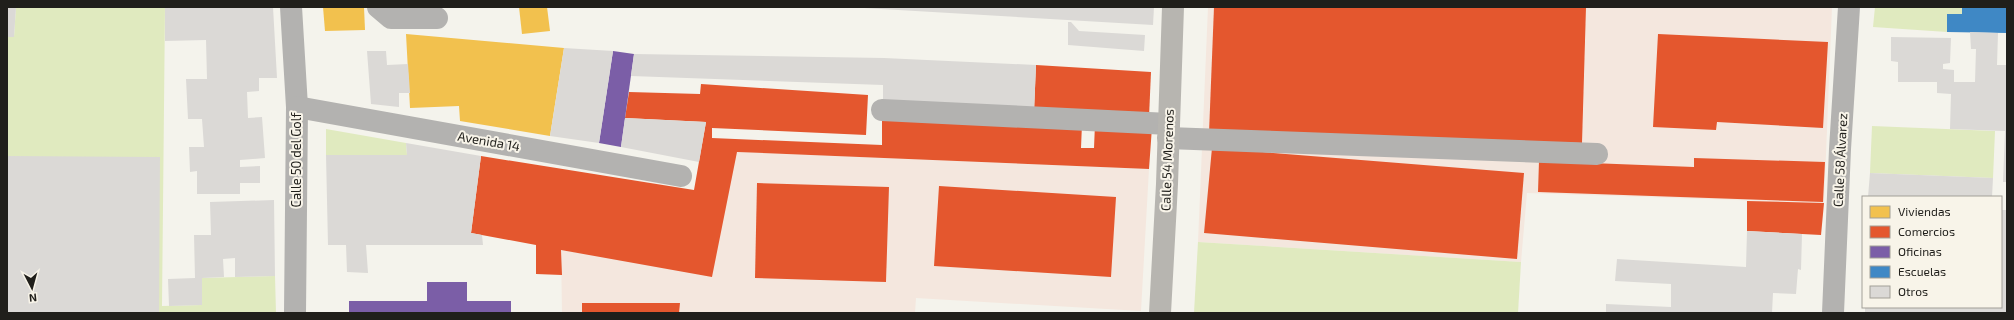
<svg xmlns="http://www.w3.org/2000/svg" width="2014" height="320" font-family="'Exo 2',sans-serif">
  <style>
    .commercial { fill: #f4e7de }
    .green { fill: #e0eabf }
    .homes { fill: #f2c14e }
    .shops { fill: #e4572e }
    .offices { fill: #7b5ea7 }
    .schools { fill: #3f88c5 }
    .building { fill: #dbd9d6 }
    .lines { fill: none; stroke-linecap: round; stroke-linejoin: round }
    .minor { stroke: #b3b2b0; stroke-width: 22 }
    .major { stroke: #b7b5b0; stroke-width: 22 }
    .labels { text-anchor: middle; stroke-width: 4; stroke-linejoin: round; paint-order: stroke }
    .street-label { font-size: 13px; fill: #201f1b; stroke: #f8f4e9 }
  </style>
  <rect width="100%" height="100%" fill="#f4f3ec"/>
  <g class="commercial">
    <path d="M1208 7H1832L1824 203 1527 193 1521 262 1198 242Z"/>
    <path d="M737 152 1149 169 1141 311 916 298 915 313H562L561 250 642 263Z"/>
  </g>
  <g class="green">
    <path d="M16 7H165L162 306 202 305V278L275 276 276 313H7V37H14Z"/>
    <path d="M1875 7H1962V14H1947V32L1873 27Z"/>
    <path d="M1872 126 1995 131 1993 178 1870 173Z"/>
    <path d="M326 129 406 143 407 155H326Z"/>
    <path d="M1198 242 1521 262 1518 313H1194Z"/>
  </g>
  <g class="homes">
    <path d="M323 7H364L365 30 325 31Z"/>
    <path d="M519 7H547L550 31 522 34Z"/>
    <path d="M406 34 564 48 550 136 460 121 459 106 410 108Z"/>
  </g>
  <g class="shops">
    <path d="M1214 7H1586L1582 143 1209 133Z"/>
    <path d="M1658 34 1828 42 1823 128 1717 122 1716 130 1653 127Z"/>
    <path d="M1036 65 1151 72 1149 117 1034 112Z"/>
    <path d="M701 84 868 95 866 135 712 128V138L882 145V115L1082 124 1081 148H1094L1095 124 1152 127 1149 169 737 152 712 277 561 250 562 275 536 274V245L471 233 481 156 694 190 706 122 625 118 629 92 700 94Z"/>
    <path d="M1212 148 1524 173 1517 259 1204 233Z"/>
    <path d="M1694 158 1825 162 1823 202 1538 192 1539 161 1694 167Z"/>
    <path d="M757 183 889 187 886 282 755 278Z"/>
    <path d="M939 186 1116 197 1111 277 934 266Z"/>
    <path d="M1747 201 1824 203 1821 235 1747 231Z"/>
    <path d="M582 303H680L679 313H582Z"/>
  </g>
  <g class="offices">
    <path d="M613 51 634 54 621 147 599 143Z"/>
    <path d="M427 282H467V301H511V313H349V301H427Z"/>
  </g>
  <path class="schools" d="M1962 7H2007V33L1947 32V14H1962Z"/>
  <g class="building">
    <path d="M7 7H16L14 37H7Z"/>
    <path d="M165 7H273L277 78H259V91L247 92 248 118 262 117 265 158 240 160V167L260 166V183H240V194H197V171L190 172 189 147H204L202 119H188L186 79H207L206 40 165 41Z"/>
    <path d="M847 7H1154L1153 25Z"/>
    <path d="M1068 22H1071L1079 31 1145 35 1144 51 1068 45Z"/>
    <path d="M1970 32 1998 33 1997 65H2007V182H2003L2005 131 1950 129 1951 94 1937 93V82H1898V62L1891 61V37L1951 38 1950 63 1943 64V69L1954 70V82H1975L1976 49H1971Z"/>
    <path d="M564 48 613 51 599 143 550 136Z"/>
    <path d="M367 51H386L387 65 408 64 410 93H399V107L371 104Z"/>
    <path d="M634 54 884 58 1036 65 1034 112 883 106V85L631 76Z"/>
    <path d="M625 118 706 122 699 162 621 147Z"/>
    <path d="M406 143 481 156 471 233 482 235 483 245H366L368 273 347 272 346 245H328L326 155H407Z"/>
    <path d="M7 156 160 157 159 313H7Z"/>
    <path d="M1870 173 1993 178 1992 197H1868Z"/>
    <path d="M274 200 275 276 235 277V258L223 259 224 277 202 278V305L169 306 168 279 195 278 194 235H211L210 202Z"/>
    <path d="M2001 210H2007V313H1865V307H2001Z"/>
    <path d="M1747 231 1802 234 1801 270 1798 269 1796 294 1773 293 1772 313H1606V304L1671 307V284L1615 281 1617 259 1746 267Z"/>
  </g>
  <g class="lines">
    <g class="minor">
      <path d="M291 7 297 107 295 313"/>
      <path d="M378 7 391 18H437"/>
      <path d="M297 107 681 176"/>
      <path d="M882 110 1169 124"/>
      <path d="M1168 138 1597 154"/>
      <path d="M1833 313 1840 149 1849 7"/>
    </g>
    <path class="major" d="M1160 313 1167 184 1173 7"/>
  </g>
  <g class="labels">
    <g class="street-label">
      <text transform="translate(489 141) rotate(10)" y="5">Avenida 14</text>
      <text transform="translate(296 160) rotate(-90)" y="5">Calle 50 del Golf</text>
      <text transform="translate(1167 160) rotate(-88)" y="5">Calle 54 Morenos</text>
      <text transform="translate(1840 160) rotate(-87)" y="5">Calle 58 Álvarez</text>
    </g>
  </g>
  <rect width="2014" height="320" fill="none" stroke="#201f1b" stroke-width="16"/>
  <rect x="1862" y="196" width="140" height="112" fill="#f8f4e9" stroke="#a29f97"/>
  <rect x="1870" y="206" width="20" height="12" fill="#f2c14e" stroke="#a29f97"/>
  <text x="1898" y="216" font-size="12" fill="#201f1b">Viviendas</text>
  <rect x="1870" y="226" width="20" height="12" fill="#e4572e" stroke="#a29f97"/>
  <text x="1898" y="236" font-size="12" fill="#201f1b">Comercios</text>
  <rect x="1870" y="246" width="20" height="12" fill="#7b5ea7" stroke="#a29f97"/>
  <text x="1898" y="256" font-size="12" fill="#201f1b">Oficinas</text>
  <rect x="1870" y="266" width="20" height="12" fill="#3f88c5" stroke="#a29f97"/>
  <text x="1898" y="276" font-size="12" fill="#201f1b">Escuelas</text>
  <rect x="1870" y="286" width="20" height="12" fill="#dbd9d6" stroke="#a29f97"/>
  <text x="1898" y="296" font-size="12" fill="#201f1b">Otros</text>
  <g transform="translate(32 288) rotate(174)" stroke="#f8f4e9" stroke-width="3" paint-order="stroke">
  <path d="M0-3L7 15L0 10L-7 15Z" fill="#201f1b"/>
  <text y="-6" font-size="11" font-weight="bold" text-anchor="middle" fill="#201f1b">N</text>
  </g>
</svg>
